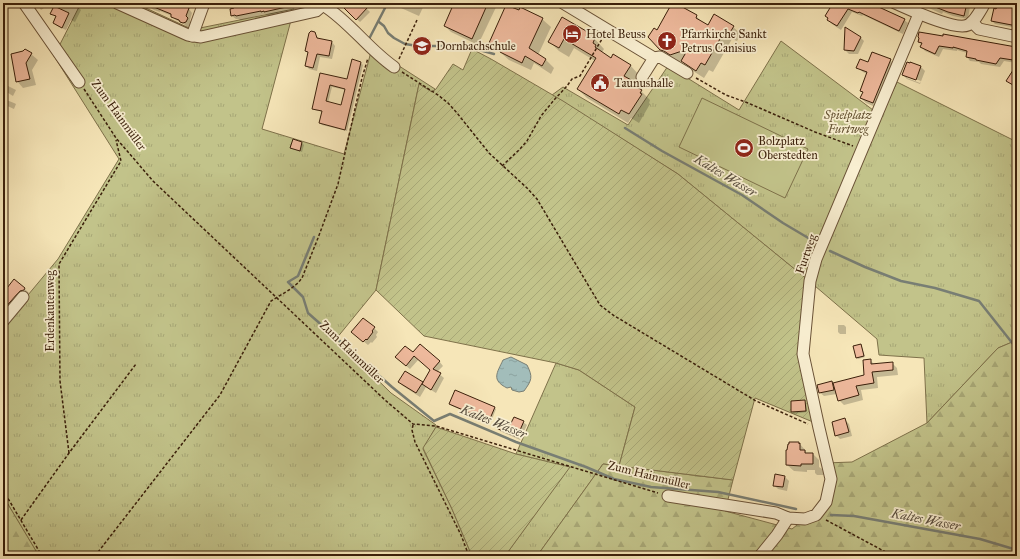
<svg xmlns="http://www.w3.org/2000/svg" width="1020" height="559" font-family="'IM FELL Great Primer',serif">
  <style>
    .grass { fill: url(#grass-tufts); stroke: #7e714a }
    .forest { fill: url(#forest-firs); stroke: #7e714a }
    .garden { fill: url(#garden-furrows); stroke: #7e714a }
    .pitch { fill: #c2c38a; stroke: #7e714a }
    .water { fill: url(#water-ripples); stroke: #787e74 }
    .shadow { fill: #0003; fill-rule: evenodd }
    .lines { fill: none; stroke-linecap: round; stroke-linejoin: round }
    .stream { stroke: #787e74; stroke-width: 2.5 }
    .building { fill: #eeb99c; stroke: #3a1f0a; fill-rule: evenodd }
    .minor-casing { stroke: #695136; stroke-width: 13 }
    .path { stroke: #3a1f0a; stroke-width: 1.5; stroke-dasharray: 3 2; stroke-linecap: butt }
    .minor { stroke: #f9efd1; stroke-width: 11 }
    .labels { text-anchor: middle; stroke-width: 3.5; stroke-linejoin: round; paint-order: stroke }
    .poi-label { font-size: 12px; fill: #3a1f0a; stroke: #f9efd1; text-anchor: start }
    .street-label { font-size: 12px; fill: #3a1f0a; stroke: #f9efd1 }
    .park-label { font-size: 12px; font-style: italic; fill: #635030; stroke: #f9efd1 }
    .water-label { font-size: 13px; font-style: italic; fill: #594e3f; stroke: #f9efd1 }
  </style>
  <defs>
    <pattern id="grass-tufts" width="24" height="20" patternUnits="userSpaceOnUse"><rect width="24" height="20" fill="#c2c38a"/><path d="M3 7l-1-3M5 7V3M7 7l1-3M15 17l-1-3M17 17v-4M19 17l1-3" fill="none" stroke="#a7a776"/></pattern>
    <pattern id="forest-firs" width="22" height="20" patternUnits="userSpaceOnUse"><rect width="22" height="20" fill="#c2c38a"/><path d="M5 1l3.5 6h-7zM16 11l3.5 6h-7z" fill="#a7a776"/></pattern>
    <pattern id="garden-furrows" width="10" height="10" patternUnits="userSpaceOnUse"><rect width="10" height="10" fill="#c2c38a"/><path d="M-1 1l2-2M0 10L10 0M9 11l2-2" fill="none" stroke="#a7a776"/></pattern>
    <pattern id="water-ripples" width="26" height="14" patternUnits="userSpaceOnUse"><rect width="26" height="14" fill="#a2bdba"/><path d="M2 4q2-2 4 0t4 0M15 11q2-2 4 0t4 0" fill="none" stroke="#8ca29f"/></pattern>
  </defs>
  <rect width="100%" height="100%" fill="#f6e6b8"/>
  <filter id="stains"><feTurbulence type="fractalNoise" baseFrequency=".005" numOctaves="4"/><feColorMatrix values="0 0 0 0 .2 0 0 0 0 .09 0 0 0 0 .02 0 0 0 .5 -.17"/></filter>
  <radialGradient id="worn" r=".72"><stop offset=".6" stop-color="#630" stop-opacity="0"/><stop offset="1" stop-color="#630" stop-opacity=".3"/></radialGradient>
  <g class="grass">
    <path d="M81 3H135L189 28H200L294 9 262 129 344 154 373 44 396 64 435 89 432 92 419 84 376 290 336 339 391 393 436 425V427L423 449 452 509 472 556H39L3 496V325L58 259 119 159 54 56Z"/>
    <path d="M781 41 881 116 897 82 1017 142V340L998 348 927 423 924 358 879 355 877 339 808 280 678 174 552 95 563 87 628 125 668 66 739 110Z"/>
    <path d="M556 363 579 370 635 407 619 466 603 464 537 556H505L569 467 516 454Z"/>
  </g>
  <g class="forest">
    <path d="M1017 340V556H537L603 464 733 480 725 511 792 529 812 513 822 502 827 485 825 463 852 462 927 423 998 348Z"/>
    <path d="M3 496 39 556H3Z"/>
  </g>
  <g class="garden">
    <path d="M472 49 491 59 563 101 678 174 808 280 804 300 813 422 755 398 733 480 619 466 635 407 579 370 556 363 424 336 376 290 419 84 432 92 436 89 453 64 463 70Z"/>
    <path d="M436 427 516 454 570 467 505 556H472L452 509 423 448Z"/>
  </g>
  <path class="pitch" d="M702 98 808 149 785 198 679 147Z"/>
  <path class="water" d="M511 357 527 365C533 377 532 380 524 391L519 392 512 390 511 387 507 388C491 380 497 373 503 360Z"/>
  <g class="shadow">
    <path d="M36 3H51L41 10Z"/>
    <path d="M58 3H64V4L66 5V3H70L78 7 81 10 75 22 71 20 66 30 57 26 54 22 56 17 54 14Z"/>
    <path d="M143 3H191L189 9 192 13 190 20 191 23 190 26 188 27 186 26 183 23 176 20 172 16 160 11V12L154 10 151 8 145 6Z"/>
    <path d="M236 3H306L307 6 269 15 265 14 240 20 239 19H236L232 16 235 8Z"/>
    <path d="M347 3H361L370 12 360 22 345 8 349 5Z"/>
    <path d="M396 3H425L419 16 401 8Z"/>
    <path d="M456 3H498L478 45 451 32 445 26Z"/>
    <path d="M810 3H817L816 6Z"/>
    <path d="M832 3H868L904 20 908 23 903 34 863 15 862 16 852 12 841 30 832 24 828 20 834 4Z"/>
    <path d="M918 3H972L971 7 970 6 968 19 953 16 943 12 942 14Z"/>
    <path d="M1000 3H1017V5L1014 8 1017 10V28L995 24 992 21Z"/>
    <path d="M696 16 703 23 708 26 733 27 741 34 737 41 732 39 713 72 709 70 704 78 690 69 682 61 679 62 668 58 660 49 657 31Z"/>
    <path d="M562 18 592 36 604 49 602 52 605 55 612 59 630 65 639 75 634 84 650 100 649 103 650 104 639 123 631 118 628 123 587 98 578 89 595 61 574 48 569 57 559 51 550 42Z"/>
    <path d="M542 19 551 27 538 55 546 60 554 68 551 74 534 63 531 70 509 60 490 43Z"/>
    <path d="M846 29 861 38 864 41 858 54H849L845 50Z"/>
    <path d="M314 33 319 39 332 42 335 46 332 59 320 57 317 71 309 69 306 65 309 53 306 51Z"/>
    <path d="M919 41 1015 48 1017 50 1016 63 1004 61 1000 67 981 64 979 62 970 61 967 57V53L957 50V51L943 49 939 57 925 51 922 47V45Z"/>
    <path d="M31 54 38 60 32 70 36 85 23 88 17 81 12 55Z"/>
    <path d="M890 60 895 65 878 108 866 103 861 98 863 93 861 91 867 74 863 72 857 67 868 64Z"/>
    <path d="M353 61 361 63 363 65 347 131 322 125 320 123 323 112 315 110 313 109 320 74 348 80ZM332 87 346 90 342 106 328 103Z"/>
    <path d="M911 63 921 67 925 71 920 84 907 79 903 75ZM907 76 921 81 920 83 907 78Z"/>
    <path d="M8 86 16 90 13 96 5 91Z"/>
    <path d="M4 99 14 103 16 104 14 109 3 104Z"/>
    <path d="M294 141 302 143 304 145 302 152 293 149 292 147Z"/>
    <path d="M15 280 29 293 25 294 8 313 3 310V296Z"/>
    <path d="M838 325H844L846 327V334H840L838 332Z"/>
    <path d="M374 328 378 332 376 335 377 337 372 343 371 342 368 345 357 336Z"/>
    <path d="M861 345 862 347 865 357 858 359 856 357Z"/>
    <path d="M413 354 439 361 443 366 437 372 444 378 436 393 426 387 420 397 403 386 399 382H422L423 383 431 370 419 359 410 369 401 362Z"/>
    <path d="M870 360 875 365 892 363 897 368 898 375 877 377 878 388 861 390 863 400 844 405 839 400 837 394 824 396 819 392 832 382 833 384 866 376Z"/>
    <path d="M804 401 806 403 807 412 794 414 792 412Z"/>
    <path d="M450 404 495 408 496 409 491 422 452 406Z"/>
    <path d="M845 420 849 424 852 436 840 439 836 435Z"/>
    <path d="M523 422 527 425 520 440 500 431 497 427H511Z"/>
    <path d="M799 443 806 451V454H813L819 460V467L822 469 824 475H817L815 473V470H807V472L794 471 787 465Z"/>
    <path d="M785 477 789 481 787 491 778 489 774 485Z"/>
  </g>
  <g class="lines">
    <g class="stream">
      <path d="M379 22 384 26 388 33 394 38 405 44 418 46H465L494 54"/>
      <path d="M369 39 385 8 384 3"/>
      <path d="M625 128 662 151 742 195 783 223 815 242"/>
      <path d="M314 237 298 276 288 282 303 297 308 313 392 387 434 421 450 414 516 442 586 467 614 479 651 487 718 492 796 509"/>
      <path d="M830 251 865 267 901 281 935 288 979 301 1017 349"/>
      <path d="M831 515 854 516 980 539 1017 550"/>
    </g>
  </g>
  <g class="building">
    <path d="M144 3H175L189 8 186 16 188 18 186 22 183 23 180 22 179 20 171 17V14Z"/>
    <path d="M233 3H291V6L264 12V11L261 12V11L236 16 235 15 231 16 230 9 234 8Z"/>
    <path d="M349 3H362L367 8 356 20 344 8Z"/>
    <path d="M454 3H488L472 39 444 26Z"/>
    <path d="M672 3H675L697 15 696 18 708 25 714 14 734 26 729 34 724 32 705 65 701 63 696 71 681 61 688 49 670 55 664 51 660 50 648 37 654 28 657 30Z"/>
    <path d="M833 3H870L905 19 899 31 859 12 858 13 848 9 837 26 827 20 828 18 825 16Z"/>
    <path d="M925 3H967L964 16 948 12Z"/>
    <path d="M999 3H1008L1017 8V26L991 21 994 8 996 9Z"/>
    <path d="M506 5 519 10 520 7 543 18 529 48 546 59 542 66 525 56 522 63 500 52 501 49 489 43Z"/>
    <path d="M54 6 69 13 62 28 53 23 56 16 50 14Z"/>
    <path d="M562 17 593 35 592 36 595 38 593 43 596 45 595 47 611 58 613 54 631 65 624 76 633 81 631 84 642 90 640 93 642 94 629 114 621 110 619 114 577 89 596 58 564 39 559 48 548 42Z"/>
    <path d="M845 27 861 37 854 51 844 50Z"/>
    <path d="M311 31 315 32 317 38 332 41 329 56 317 54 313 68 305 66 308 52 305 51 309 33Z"/>
    <path d="M919 32 943 36V34L1016 47 1013 60 1000 58 996 64 976 60V59L966 57 967 51 953 47V48L939 46 935 54 920 47 922 43 918 42 919 38 918 37Z"/>
    <path d="M25 49 32 53 26 63 30 79 16 82 11 54 23 51Z"/>
    <path d="M872 52 891 59 873 103 860 98 863 92 860 91 867 72 856 68 860 59 868 62Z"/>
    <path d="M352 59 361 62 345 130 319 123 322 111 312 109 320 73 347 79ZM330 85 345 89 341 105 326 101Z"/>
    <path d="M907 62 910 63V62L921 66 916 80 902 75Z"/>
    <path d="M1017 64V85L1014 83 1013 85 1006 81Z"/>
    <path d="M293 139 302 142 300 151 290 148Z"/>
    <path d="M14 279 25 288 24 290 20 291 18 293 3 310V294L7 289V288Z"/>
    <path d="M363 318 375 327 372 331 373 332 367 340 366 339 363 342 351 332Z"/>
    <path d="M420 344 440 361 433 369 441 373 431 390 422 384 430 370 414 356 406 366 395 357 405 346 413 352Z"/>
    <path d="M861 344 864 356 856 358 853 346Z"/>
    <path d="M871 359V364L893 362V370L872 372 874 383 856 386 859 395 838 401 833 383 864 375 863 360Z"/>
    <path d="M405 371 423 382 416 393 398 382Z"/>
    <path d="M832 381 834 390 819 393 817 385Z"/>
    <path d="M455 390 495 407 489 421 449 404Z"/>
    <path d="M805 400 806 411 791 412V401Z"/>
    <path d="M514 417 524 421 517 437 496 428 499 421 510 425Z"/>
    <path d="M845 418 849 432 835 436 832 422Z"/>
    <path d="M789 442H799V444L800 443V450H805V453H813V464H801V466L786 465V450H787L788 444H789Z"/>
    <path d="M775 474 785 476 783 487 773 486Z"/>
  </g>
  <g class="lines">
    <defs>
      <g id="minor">
        <path d="M24 3 79 82"/>
        <path d="M117 3 188 35 201 37 316 11 323 5C350 22 368 49 394 67"/>
        <path d="M563 3 654 58 642 77"/>
        <path d="M895 3C909 9 955 31 968 25 975 22 981 9 985 3"/>
        <path d="M972 22 979 29 1017 37"/>
        <path d="M192 36 204 3"/>
        <path d="M654 58 660 57 687 73"/>
        <path d="M3 321 23 297"/>
        <path d="M668 496 776 513 788 518 805 519 816 515 826 502 831 479 819 428 803 354 810 281 816 259 919 14"/>
        <path d="M760 556 777 535 788 518"/>
      </g>
    </defs>
    <use href="#minor" class="minor-casing"/>
    <g class="path">
      <path d="M399 59 417 20"/>
      <path d="M402 72 438 95 448 103 457 113 489 153 527 188 537 199 600 305 613 315 756 401 808 424"/>
      <path d="M696 78 726 95 748 103 815 132 853 146"/>
      <path d="M84 89 116 138 153 181 385 400 413 424 436 426 658 493"/>
      <path d="M502 166 520 149 527 141 541 116 554 100 567 86 572 79 580 76 602 39"/>
      <path d="M413 425 412 430 415 442 461 535 469 556"/>
      <path d="M69 453 60 381 59 264 121 161 116 140"/>
      <path d="M3 490 42 556"/>
      <path d="M21 520 69 453 136 364"/>
      <path d="M826 520 893 556"/>
      <path d="M95 556 220 395 271 301 289 290 298 283 302 278 318 238 338 184 362 78 368 58"/>
    </g>
    <use href="#minor" class="minor"/>
  </g>
  <defs>
    <symbol id="hotel-disc" viewBox="-11 -11 22 22"><circle r="9.5" fill="#8f2418" stroke="#f9efd1"/><path d="M-6-4.5h1.5V1H6V5H4.5V3h-9V5H-6ZM-4 0a1.8 1.8 0 1 1 3.6 0ZM.5 0V-2.5h3Q6-2.5 6 0Z" fill="#fff"/></symbol>
    <symbol id="church-disc" viewBox="-11 -11 22 22"><circle r="9.5" fill="#8f2418" stroke="#f9efd1"/><path d="M-1.2-6h2.4v3.5h3.3v2.4h-3.3V6h-2.4V-.1h-3.3v-2.4h3.3Z" fill="#fff"/></symbol>
    <symbol id="school-disc" viewBox="-11 -11 22 22"><circle r="9.5" fill="#8f2418" stroke="#f9efd1"/><path d="M0-5L7-2L0 1L-7-2ZM-4 1L0 2.5L4 1V4Q0 6-4 4Z" fill="#fff"/></symbol>
    <symbol id="civic-disc" viewBox="-11 -11 22 22"><circle r="9.5" fill="#8f2418" stroke="#f9efd1"/><path d="M-.6-6.5H3V-4.5H.6V-3L4-1V1h2V6H-6V1h2V-1L-.6-3ZM-1.2 2.5V6h2.4V2.5Z" fill="#fff"/></symbol>
    <symbol id="stadium-disc" viewBox="-11 -11 22 22"><circle r="9.5" fill="#8f2418" stroke="#f9efd1"/><path d="M0-5a6.5 5 0 1 0 0 10a6.5 5 0 1 0 0-10ZM-3.5-1.8h7v3.6h-7Z" fill="#fff"/></symbol>
  </defs>
  <g fill-rule="evenodd">
    <use href="#hotel-disc" x="561" y="23" width="22" height="22"/>
    <use href="#church-disc" x="656" y="30" width="22" height="22"/>
    <use href="#school-disc" x="411" y="35" width="22" height="22"/>
    <use href="#civic-disc" x="589" y="72" width="22" height="22"/>
    <use href="#stadium-disc" x="733" y="137" width="22" height="22"/>
  </g>
  <g class="labels">
    <g class="poi-label">
      <text x="586" y="38">Hotel Beuss</text>
      <text x="681" y="38">Pfarrkirche Sankt<tspan x="681" dy="14">Petrus Canisius</tspan></text>
      <text x="436" y="50">Dornbachschule</text>
      <text x="614" y="87">Taunushalle</text>
      <text x="758" y="145">Bolzplatz<tspan x="758" dy="14">Oberstedten</tspan></text>
    </g>
    <g class="street-label">
      <text transform="translate(119 115) rotate(54)" y="4">Zum Hainmüller</text>
      <text transform="translate(806 254) rotate(-71)" y="4">Furtweg</text>
      <text transform="translate(50 311) rotate(-90)" y="4">Erdenkautenweg</text>
      <text transform="translate(352 352) rotate(44)" y="4">Zum Hainmüller</text>
      <text transform="translate(649 475) rotate(14)" y="4">Zum Hainmüller</text>
    </g>
    <g class="park-label">
      <text x="848" y="119">Spielplatz<tspan x="848" dy="14">Furtweg</tspan></text>
    </g>
    <g class="water-label">
      <text transform="translate(726 175) rotate(31)" y="5">Kaltes Wasser</text>
      <text transform="translate(494 421) rotate(22)" y="5">Kaltes Wasser</text>
      <text transform="translate(926 519) rotate(11)" y="5">Kaltes Wasser</text>
    </g>
  </g>
  <rect width="1020" height="559" fill="none" stroke="#f6e6b8" stroke-width="16"/>
  <rect x="4" y="4" width="1012" height="551" fill="none" stroke="#3a1f0a" stroke-width="2"/>
  <rect x="8" y="8" width="1004" height="543" fill="none" stroke="#3a1f0a"/>
  <rect width="100%" height="100%" filter="url(#stains)"/>
  <rect width="100%" height="100%" fill="url(#worn)"/>
</svg>
